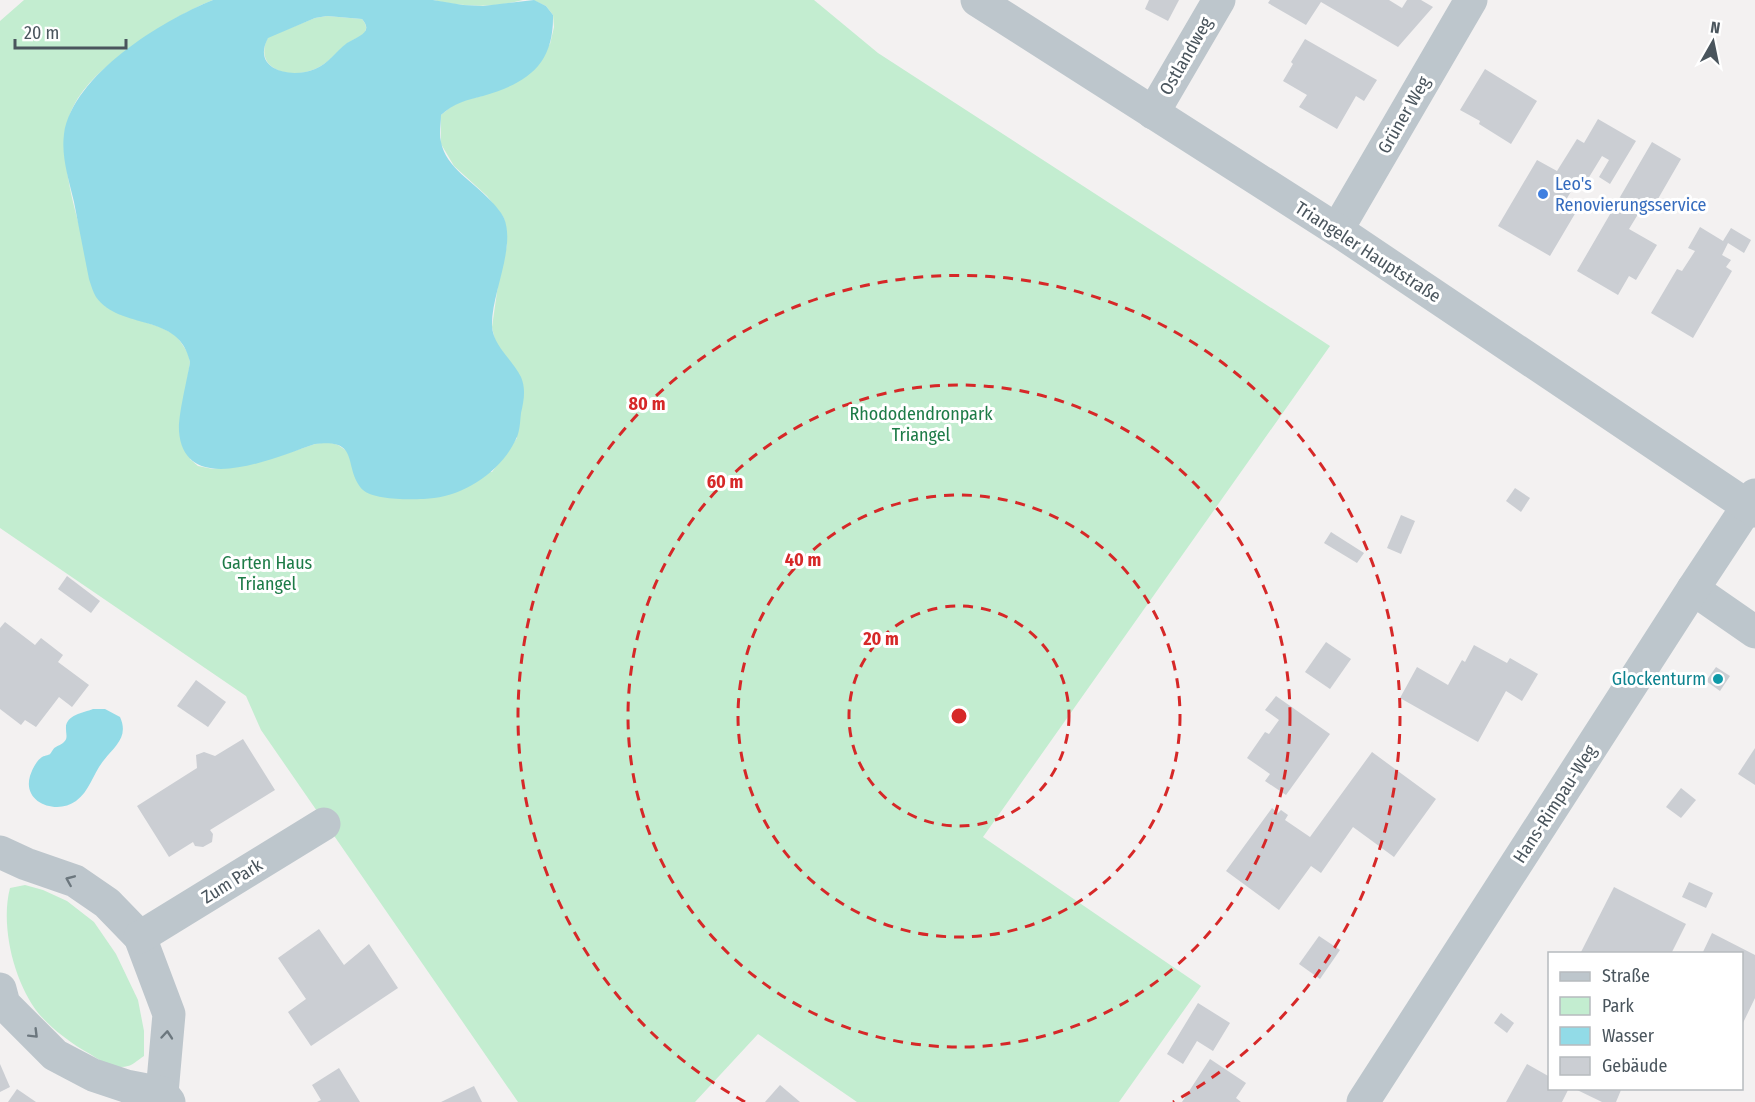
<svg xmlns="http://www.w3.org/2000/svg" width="1755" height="1102" font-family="'Fira Sans Condensed',sans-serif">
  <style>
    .green { fill: #c3edd0 }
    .water { fill: #92dbe7; fill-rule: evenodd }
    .building { fill: #cbced3 }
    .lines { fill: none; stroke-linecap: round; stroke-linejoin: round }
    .minor { stroke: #bdc6cc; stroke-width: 33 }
    .tertiary { stroke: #bdc6cc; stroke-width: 33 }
    .oneway { stroke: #6c777e }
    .ring { fill: none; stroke: #d62828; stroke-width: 3; stroke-dasharray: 10 8 }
    .shop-dot { fill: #3f7fe0; stroke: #fff; stroke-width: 2 }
    .culture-dot { fill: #0f9aa8; stroke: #fff; stroke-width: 2 }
    .labels { text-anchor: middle; stroke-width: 6; stroke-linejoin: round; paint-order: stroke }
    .street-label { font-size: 18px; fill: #4a555d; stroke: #fff }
    .shop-label { font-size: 18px; fill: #366cbe; stroke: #fff; text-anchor: start }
    .park-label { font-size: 18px; fill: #1d7b47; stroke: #fff }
    .culture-label { font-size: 18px; fill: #0d838f; stroke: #fff; text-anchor: end }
    .centre { fill: #d62828; stroke: #fff; stroke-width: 3 }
    .ring-label { font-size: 18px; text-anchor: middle; font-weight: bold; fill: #d62828; stroke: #fff; stroke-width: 6; stroke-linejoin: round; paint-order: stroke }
  </style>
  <rect width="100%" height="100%" fill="#f3f1f1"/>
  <g class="green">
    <path d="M24 0H213C181 13 154 31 126 51 105 67 85 83 73 107 48 156 90 255 105 306L120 314 160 327 176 335 188 353 190 362 186 389 190 459 198 466 213 469 276 457 315 444 328 442 338 445 347 451 492 472 517 438 492 327 498 285 507 245 504 218 487 196 454 166 441 144V115L452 106 464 100 482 96 550 44 554 27 553 15 546 6 533 0H814L878 53 1330 346 983 837 1201 986 1119 1102H857L758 1034 695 1102H518L261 730 246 696 0 528V21Z"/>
    <path d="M433 0H523C494 8 462 7 433 0Z"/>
    <path d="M327 16 362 19C367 25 367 28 364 35 357 38 350 41 344 46 335 54 327 64 315 69 291 80 252 70 268 37L315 18Z"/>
    <path d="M25 885 43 890 67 901 94 922 116 954 138 1000 144 1031V1056C139 1059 133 1065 128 1066 114 1070 101 1061 90 1054 72 1044 53 1030 39 1014 14 983 0 926 10 888Z"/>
  </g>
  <g class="water">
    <path d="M213 0H433L463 5 483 6 534 0 546 6 553 15C554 65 527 83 483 96 467 100 454 103 441 115 441 124 439 133 441 142 446 168 474 182 490 200 495 205 501 212 504 218 516 248 491 294 492 326 493 346 513 360 521 377 526 389 524 400 521 413 520 421 520 432 516 439 502 470 467 494 434 498 418 500 375 501 363 490 342 468 362 438 315 444 278 456 184 500 179 431 178 415 187 381 190 362 180 312 120 331 96 297 93 292 91 285 89 279 84 254 79 228 74 202 69 180 61 157 64 134 73 75 161 21 213 0ZM327 16 362 19C374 33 358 36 347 43 336 51 328 64 315 69 291 79 251 70 268 38L315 18Z"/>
    <path d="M93 709H105L120 717C129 737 115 746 104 760 93 773 90 791 76 801 57 815 22 803 30 776 32 770 36 761 42 757 43 756 49 755 50 754 52 752 53 748 56 747 59 745 61 745 64 742 68 738 66 735 66 729 65 715 83 713 93 709Z"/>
  </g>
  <g class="building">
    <path d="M1149 0H1179L1168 21 1145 9Z"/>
    <path d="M1270 0H1389L1402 8 1407 0H1421L1433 7 1398 47 1321 2 1306 25 1268 3Z"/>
    <path d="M1305 39 1377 80 1364 101 1356 96 1337 129 1299 107 1307 95 1283 81 1293 64 1291 62Z"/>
    <path d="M1485 69 1537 101 1511 144 1479 124 1480 121 1460 110Z"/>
    <path d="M1598 119 1636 141 1610 184 1599 177 1609 160 1602 156 1583 187 1576 183 1563 205 1576 212 1550 256 1498 226 1537 160 1557 171 1577 139 1584 143Z"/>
    <path d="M1652 142 1681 159 1651 211 1643 206 1629 229 1657 245 1636 280 1629 276 1618 295 1577 271Z"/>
    <path d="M1700 227 1723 241 1731 228 1751 240 1744 253 1728 243 1722 255 1731 260 1726 267 1732 271 1693 338 1651 313 1677 269 1682 271 1695 251 1688 248Z"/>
    <path d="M1515 488 1530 498 1521 512 1506 501Z"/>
    <path d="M1401 515 1415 521 1401 554 1387 548Z"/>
    <path d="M1331 532 1364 553 1357 563 1324 543Z"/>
    <path d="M67 576 100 601 91 613 58 589Z"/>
    <path d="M5 622 35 645 41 638 63 655 58 662 89 685 72 707 59 697 36 727 25 720 21 725 0 709V628Z"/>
    <path d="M1326 642 1351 659 1330 689 1305 672Z"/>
    <path d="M1474 645 1507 663 1510 658 1538 674 1522 701 1506 691 1478 742 1400 698 1417 667 1448 685 1462 660 1465 662Z"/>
    <path d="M1716 667 1730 676 1720 691 1706 681Z"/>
    <path d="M196 680 226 702 208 727 177 706Z"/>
    <path d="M1276 696 1330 734 1286 795 1265 781 1270 774 1247 758 1265 732 1269 734 1279 720 1265 710Z"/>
    <path d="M243 739 275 790 210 830 213 834 212 842 203 847 195 846 193 842 169 857 137 806 197 768 196 755 204 752 215 756Z"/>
    <path d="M1755 748V785L1738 774Z"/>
    <path d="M1372 752 1436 799 1394 857 1353 827 1321 873 1311 866 1279 910 1226 871 1272 808 1278 813 1281 810 1288 815 1285 820 1310 837Z"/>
    <path d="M1681 788 1696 800 1681 818 1666 807Z"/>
    <path d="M1689 882 1713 893 1706 908 1682 897Z"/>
    <path d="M1614 887 1686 924 1671 954H1580Z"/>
    <path d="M319 929 344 965 369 944 398 988 311 1046 288 1012 306 999 278 958Z"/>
    <path d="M1712 933 1755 955V998L1742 1025V954H1702Z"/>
    <path d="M1319 936 1340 950 1320 979 1299 964Z"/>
    <path d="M1198 1003 1230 1023 1213 1051 1197 1041 1183 1064 1167 1054Z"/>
    <path d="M1501 1013 1514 1023 1507 1033 1494 1023Z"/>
    <path d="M1210 1059 1246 1083 1236 1098 1241 1102H1182Z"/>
    <path d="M0 1064 10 1087 0 1092Z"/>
    <path d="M1527 1064 1550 1077V1088H1569L1562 1102H1506Z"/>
    <path d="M339 1068 360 1102H317L321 1100 312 1085Z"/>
    <path d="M780 1085 800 1102H765Z"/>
    <path d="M474 1086 482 1102H441Z"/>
    <path d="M1573 1088H1617L1621 1090 1616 1102H1602Z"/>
    <path d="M17 1089 36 1102H8Z"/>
  </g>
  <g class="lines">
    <g class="minor">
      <path d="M1153 113 1219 0"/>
      <path d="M1337 230 1471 0"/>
      <path d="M1693 589 1755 632"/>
      <path d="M0 852 26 864 75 881 107 903 140 937 169 1014 162 1093"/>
      <path d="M140 937 324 824"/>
      <path d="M0 989 4 1004 55 1055 93 1075 126 1086 162 1093 169 1102"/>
      <path d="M1363 1102 1693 589 1755 495"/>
    </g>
    <path class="tertiary" d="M977 0 1337 230 1755 511"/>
  </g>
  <defs><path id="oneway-chevron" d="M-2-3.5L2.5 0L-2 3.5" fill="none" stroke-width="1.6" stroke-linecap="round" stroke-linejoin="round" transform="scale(1.5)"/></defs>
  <g class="oneway">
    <use href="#oneway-chevron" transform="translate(70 880) rotate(-157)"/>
    <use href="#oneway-chevron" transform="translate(34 1034) rotate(45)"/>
    <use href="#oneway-chevron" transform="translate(167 1035) rotate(-85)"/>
  </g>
  <g class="ring">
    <circle cx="959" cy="716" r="110"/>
    <circle cx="959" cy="716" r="221"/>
    <circle cx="959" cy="716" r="331"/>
    <path d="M745 1102A441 441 0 1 1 1173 1102"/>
  </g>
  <circle class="shop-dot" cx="1543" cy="194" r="6"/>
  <circle class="culture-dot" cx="1718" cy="679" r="6"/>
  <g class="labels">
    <g class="street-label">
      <text transform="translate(1186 56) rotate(-60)" y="6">Ostlandweg</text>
      <text transform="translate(1404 115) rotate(-60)" y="6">Grüner Weg</text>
      <text transform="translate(1368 252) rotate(33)" y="6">Triangeler Hauptstraße</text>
      <text transform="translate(1555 804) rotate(-57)" y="6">Hans-Rimpau-Weg</text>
      <text transform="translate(232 881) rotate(-32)" y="6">Zum Park</text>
    </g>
    <g class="shop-label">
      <text x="1555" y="190">Leo's<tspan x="1555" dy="21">Renovierungsservice</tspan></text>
    </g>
    <g class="park-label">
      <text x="921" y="420">Rhododendronpark<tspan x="921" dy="21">Triangel</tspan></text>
      <text x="267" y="569">Garten Haus<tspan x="267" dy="21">Triangel</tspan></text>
    </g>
    <g class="culture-label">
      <text x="1706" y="685">Glockenturm</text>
    </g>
  </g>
  <circle cx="959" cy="716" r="9" class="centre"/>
  <g class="ring-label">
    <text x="647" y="410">80 m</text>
    <text x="725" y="488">60 m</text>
    <text x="803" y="566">40 m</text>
    <text x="881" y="645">20 m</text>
  </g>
  <rect x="1548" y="952" width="195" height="138" fill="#ffffff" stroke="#b7bbbe" stroke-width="1.5"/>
  <rect x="1560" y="972" width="30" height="9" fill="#bdc6cc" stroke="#b7bbbe" stroke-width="1.5"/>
  <text x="1602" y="982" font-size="18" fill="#4a555d">Straße</text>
  <rect x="1560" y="997" width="30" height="18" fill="#c3edd0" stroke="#b7bbbe" stroke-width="1.5"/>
  <text x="1602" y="1012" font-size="18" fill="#4a555d">Park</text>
  <rect x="1560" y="1027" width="30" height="18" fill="#92dbe7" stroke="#b7bbbe" stroke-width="1.5"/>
  <text x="1602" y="1042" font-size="18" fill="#4a555d">Wasser</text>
  <rect x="1560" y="1057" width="30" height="18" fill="#cbced3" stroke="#b7bbbe" stroke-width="1.5"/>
  <text x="1602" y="1072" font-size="18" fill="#4a555d">Gebäude</text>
  <g transform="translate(1713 42) rotate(9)" stroke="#ffffff" stroke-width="4.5" paint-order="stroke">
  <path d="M0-4.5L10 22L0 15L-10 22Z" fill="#4a555d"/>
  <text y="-9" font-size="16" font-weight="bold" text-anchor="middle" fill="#4a555d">N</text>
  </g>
  <path d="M15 39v9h111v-9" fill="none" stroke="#4a555d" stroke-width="3"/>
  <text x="24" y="39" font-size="18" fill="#4a555d" stroke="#ffffff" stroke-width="4.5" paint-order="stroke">20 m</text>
</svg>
